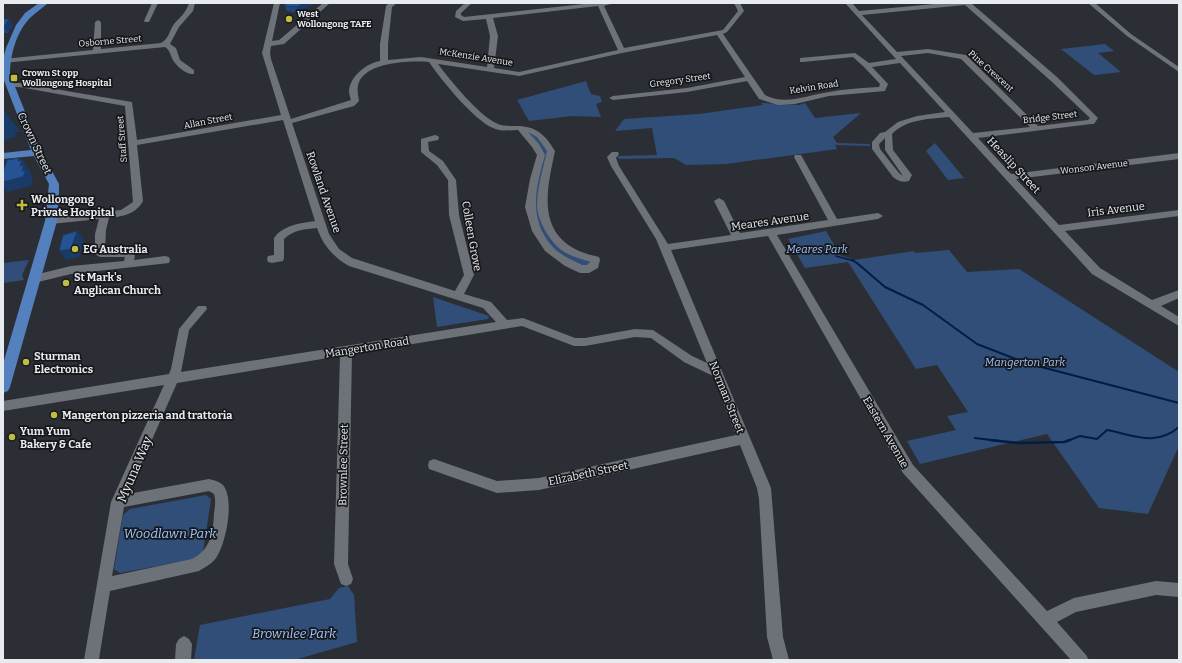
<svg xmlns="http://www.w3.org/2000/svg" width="1182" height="663" font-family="Bitter,serif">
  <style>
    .green { fill: #314e78 }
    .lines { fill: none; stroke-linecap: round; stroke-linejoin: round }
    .stream-far2 { stroke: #001c49; stroke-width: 1.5 }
    .stream-far1 { stroke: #001c49; stroke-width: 2 }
    .stream { stroke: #001c49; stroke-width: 2.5 }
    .minor { fill: #6d7278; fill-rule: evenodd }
    .major { fill: #5480be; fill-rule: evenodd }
    .wall { fill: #20477e }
    .shaded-wall { fill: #1a3a67 }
    .building { fill: #255393; stroke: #1a3a67 }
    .poi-dot { fill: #c2bd3f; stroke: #16171a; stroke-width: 1.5 }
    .labels { text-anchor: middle; stroke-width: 3.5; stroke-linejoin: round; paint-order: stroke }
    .far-poi-label { font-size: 9px; font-weight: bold; fill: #e8ebee; stroke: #16171a; text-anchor: start }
    .far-street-label { font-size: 9px; fill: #e8ebee; stroke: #16171a }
    .street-label { font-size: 11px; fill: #e8ebee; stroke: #16171a }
    .poi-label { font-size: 11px; font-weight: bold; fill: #e8ebee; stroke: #16171a; text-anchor: start }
    .park-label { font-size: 11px; font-style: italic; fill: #9fc5fc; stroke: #16171a }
    .near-street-label { font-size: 13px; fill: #e8ebee; stroke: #16171a }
    .near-park-label { font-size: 13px; font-style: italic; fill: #9fc5fc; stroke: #16171a }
  </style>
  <rect width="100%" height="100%" fill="#2b2f35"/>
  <g class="green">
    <path d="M1105 44 1114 51 1098 53 1121 72 1094 75 1061 49Z"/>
    <path d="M586 81 591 94 600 96 602 102 596 104 601 117 572 116 529 121 517 100Z"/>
    <path d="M761 103 799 105 805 103 815 118 861 113 833 137 837 143 870 144V146L835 145 837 149 726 164 686 165 674 158 619 159 617 156 657 155 652 128 615 131 624 119 699 114 763 105Z"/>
    <path d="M526 132H531L537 135 548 150 546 227 590 263 587 266C574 266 551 249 544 238 540 233 533 213 532 206 531 199 542 165 544 155Z"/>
    <path d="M935 143 964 178 948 180 926 151Z"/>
    <path d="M826 231 840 255 854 260 914 251 915 253 949 250 967 272 1019 269 1179 372 1178 448 1148 514 1099 508 1047 434 920 464 907 441 956 430 947 416 968 412 937 365 916 369 848 262 805 268 788 239Z"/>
    <path d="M29 260 22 275 24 280 3 283V263Z"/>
    <path d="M433 297 489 316 488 319 437 327Z"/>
    <path d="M206 495 211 499 203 552 195 559 120 573 114 569 123 515 130 509Z"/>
    <path d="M348 586 354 595 357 642 294 660H194L200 625 330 599 339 588Z"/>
  </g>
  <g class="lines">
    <path class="stream-far2" d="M836 256 854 261"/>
    <g class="stream-far1">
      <path d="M852 260 857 263 885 287 923 305 977 344 1026 363 1179 403"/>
      <path d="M975 438 999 441"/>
      <path d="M1067 441 1080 436 1097 439 1107 430C1133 435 1156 447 1179 427"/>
    </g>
    <path class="stream" d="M990 440 1018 443 1064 442 1070 440"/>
    <g class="minor">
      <path d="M152 3H158L149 22H145L144 21Z"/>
      <path d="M189 3H195L193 11 179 27 170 44 176 48 180 60 194 70V74C187 75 179 68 175 63 170 57 171 51 165 47L3 63V59L93 50 95 22 98 20 101 22V49L161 43C169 39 169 31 174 24 180 17 186 13 189 3Z"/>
      <path d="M274 3H280L272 41 279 40 323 3H330L284 44 271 46 270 53 271 59 291 119 351 100C350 97 349 94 349 91 350 76 367 63 380 61V44L386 6 389 3H397L392 7 388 44V60L421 57 487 67 490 36 486 19 463 21 455 17 456 11 465 3H472L461 13V15L464 17 593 3H614L604 6 624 48 723 30 738 11 734 3H740L744 11 727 32 723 34 765 95C786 106 807 95 829 92 845 89 862 88 879 87L880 84 864 67 853 57 803 62H800V58L855 53 869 63 896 59 845 3H852L859 11 945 3H971L1057 77 1098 118 1094 124H1091L978 138 1011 174 1179 153V159L1016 179 1059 225 1179 210V216L1065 231 1100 268 1152 300 1179 290V298L1161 306 1179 317V326L1092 274 949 117C928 119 907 119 892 134L893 150 912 175 909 181C903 183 898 181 893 177L872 149V142L880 133 885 132 898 122 917 116 945 112 900 63 872 67 888 84 885 91 829 96 795 104 778 105 759 99 747 81 687 92 613 100 609 98 613 96 687 88 745 77 717 35 622 53 519 76 438 64C450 80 480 117 498 124 503 126 509 126 514 126 535 125 545 134 555 151 548 185 536 228 575 249 582 253 591 255 599 257L600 260 598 268 589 273H580L565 266 545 251 532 231 525 207 530 179 537 155 532 147 518 130C510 130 501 132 493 128 474 120 442 81 429 62 411 60 370 62 360 80 356 87 358 94 359 101L354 106 292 123 329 234 339 249 352 258 455 291 464 275 449 215 448 180 437 165 421 152V139L435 135 438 136 439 138 438 140 428 142 429 151 443 161 456 180 459 215 474 275 464 294 491 302 507 320 523 318 575 338H585L635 329 653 330 692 356 707 363 656 239 611 166 607 157 612 152H618L619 154 616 158 619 166 668 244 731 235 714 201 719 198 724 201 740 233 828 220 794 157 795 155H801L837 219 878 213 883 216 878 219 777 235 913 465 1047 611 1074 598 1156 581 1179 583V597L1156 595 1076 612 1057 622 1086 655 1089 660H1071L903 473 768 236 671 250 771 488 783 637 789 660H773L767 637 759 499 757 488 740 445 539 490 497 493 429 469 428 465 429 461 434 459 497 481 539 478 736 435 713 376 684 362 651 338 635 337 585 346H574L522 326 352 354 348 564 353 579 351 584 346 586 341 584 334 564 340 356 177 383 128 494 209 479C214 480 220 482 223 485 235 499 226 544 216 558 212 564 205 567 199 571L110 591 99 659 84 660 111 502 164 385 3 411V401L169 374 171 369 179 329 198 306H206L207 309 189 330 181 372 496 322 483 308 349 266C333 257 323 245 317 228 305 229 293 230 284 239V258L283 261 272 263 268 262 267 259 268 256 274 255V238C283 225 301 223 315 221L283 120 137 145 143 201C135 215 123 216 109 218L106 230 105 250H129L133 251 135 255 134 260 165 256 169 257 170 260 169 263 71 274 34 283 30 282 29 279 30 276 71 266 124 261 125 257H100L95 254V234L99 219 51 224 46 221 51 218 121 210 133 202 125 106 19 87H7V83H19L132 102 137 140 281 115 262 53ZM965 5 1051 81 1090 118 1088 120 1038 126 966 55 928 49 897 52 862 15ZM598 6 618 50 519 72 494 68 498 36 493 18ZM928 53 961 59 1030 127 973 133 901 56ZM528 132 537 137 547 151C543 169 537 188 537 206 538 223 552 245 566 253 573 257 582 259 590 262L587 265H582C572 260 558 254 551 245 528 217 536 187 545 155L539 144ZM885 138V150L903 176 899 173 880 149 879 144ZM209 491 214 494C216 500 215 507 214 513 213 533 211 549 192 559L112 576 124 507Z"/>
      <path d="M1088 3H1095L1131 34 1179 67V72L1127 36Z"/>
      <path d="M184 636 189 639 192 644 191 660H175L176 644 179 639Z"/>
    </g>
    <path class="major" d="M39 3H48C43 8 36 12 31 17 17 30 10 55 10 74L39 147 59 184V192L57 221 10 387 8 391 3 393V364L45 221 49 184 34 156 3 159V153L31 150 3 78V59L6 48 16 25 25 13Z"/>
  </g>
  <g class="wall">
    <path d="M312 4 299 13 287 11 285 6Z"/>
    <path d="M3 19 13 25 8 33H3Z"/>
  </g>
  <g class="shaded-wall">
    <path d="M304 3H313L299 13 297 7Z"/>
    <path d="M9 19 13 25 8 33 4 27Z"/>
    <path d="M3 109 20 131 14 133 17 136 3 141Z"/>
    <path d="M19 158 22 161V160L29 169V170L31 173V176L33 179 31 186 7 192 3 187V182L22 171 18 161Z"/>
    <path d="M77 231 84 240 79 257 67 260 59 251Z"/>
  </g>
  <g class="building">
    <path d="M285 3H304L297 7 285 6Z"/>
    <path d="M3 19H9L4 27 3 28Z"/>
    <path d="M19 158 18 161 22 160 20 166 24 165 22 171 26 170 23 177 3 182V172L7 160Z"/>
    <path d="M77 231 71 249 59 251 63 235Z"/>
  </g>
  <g class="poi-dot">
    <circle cx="289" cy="19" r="4"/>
    <rect x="10" y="74" width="8" height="8" rx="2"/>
    <path d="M20 199h4v4h4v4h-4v4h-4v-4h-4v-4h4z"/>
    <circle cx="75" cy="249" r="4"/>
    <circle cx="66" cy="283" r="4"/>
    <circle cx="26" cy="362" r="4"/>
    <circle cx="54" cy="415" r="4"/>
    <circle cx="12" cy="437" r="4"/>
  </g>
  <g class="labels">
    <g class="far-poi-label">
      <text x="297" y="17">West<tspan x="297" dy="10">Wollongong TAFE</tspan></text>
      <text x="22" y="76">Crown St opp<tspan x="22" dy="10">Wollongong Hospital</tspan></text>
    </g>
    <g class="far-street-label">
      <text transform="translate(110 41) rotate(-5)" y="3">Osborne Street</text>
      <text transform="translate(476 57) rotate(9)" y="3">McKenzie Avenue</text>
      <text transform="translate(991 71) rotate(42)" y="3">Pine Crescent</text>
      <text transform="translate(680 80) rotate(-8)" y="3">Gregory Street</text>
      <text transform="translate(814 87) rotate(-9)" y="3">Kelvin Road</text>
      <text transform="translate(1050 117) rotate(-7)" y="3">Bridge Street</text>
      <text transform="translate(208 121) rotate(-11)" y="3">Allan Street</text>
      <text transform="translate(122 139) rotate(-95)" y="3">Staff Street</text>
      <text transform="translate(1094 167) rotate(-7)" y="3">Wonson Avenue</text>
    </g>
    <g class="street-label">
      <text transform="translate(35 143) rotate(65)" y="4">Crown Street</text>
      <text transform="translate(1014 165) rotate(47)" y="4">Heaslip Street</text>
      <text transform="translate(324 192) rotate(71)" y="4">Rowland Avenue</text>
      <text transform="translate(1116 209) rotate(-7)" y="4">Iris Avenue</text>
      <text transform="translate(770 221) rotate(-8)" y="4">Meares Avenue</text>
      <text transform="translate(472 236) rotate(80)" y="4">Colleen Grove</text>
      <text transform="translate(367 347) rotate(-9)" y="4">Mangerton Road</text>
      <text transform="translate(727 397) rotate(68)" y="4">Norman Street</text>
      <text transform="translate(886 432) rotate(60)" y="4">Eastern Avenue</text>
      <text transform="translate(343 465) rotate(-89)" y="4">Brownlee Street</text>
      <text transform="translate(588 473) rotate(-12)" y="4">Elizabeth Street</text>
    </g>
    <g class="poi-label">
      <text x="31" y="203">Wollongong<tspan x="31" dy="13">Private Hospital</tspan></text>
      <text x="83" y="253">EG Australia</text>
      <text x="74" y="281">St Mark's<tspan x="74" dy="13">Anglican Church</tspan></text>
      <text x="34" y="360">Sturman<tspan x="34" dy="13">Electronics</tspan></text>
      <text x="62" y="419">Mangerton pizzeria and trattoria</text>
      <text x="20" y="435">Yum Yum<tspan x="20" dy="13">Bakery &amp; Cafe</tspan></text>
    </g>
    <g class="park-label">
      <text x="817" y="253">Meares Park</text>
      <text x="1025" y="366">Mangerton Park</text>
    </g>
    <g class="near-street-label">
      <text transform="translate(134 469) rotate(-67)" y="5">Myuna Way</text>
    </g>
    <g class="near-park-label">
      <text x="170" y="538">Woodlawn Park</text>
      <text x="294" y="638">Brownlee Park</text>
    </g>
  </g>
  <rect width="1182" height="663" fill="none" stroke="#e8ebee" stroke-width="8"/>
</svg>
